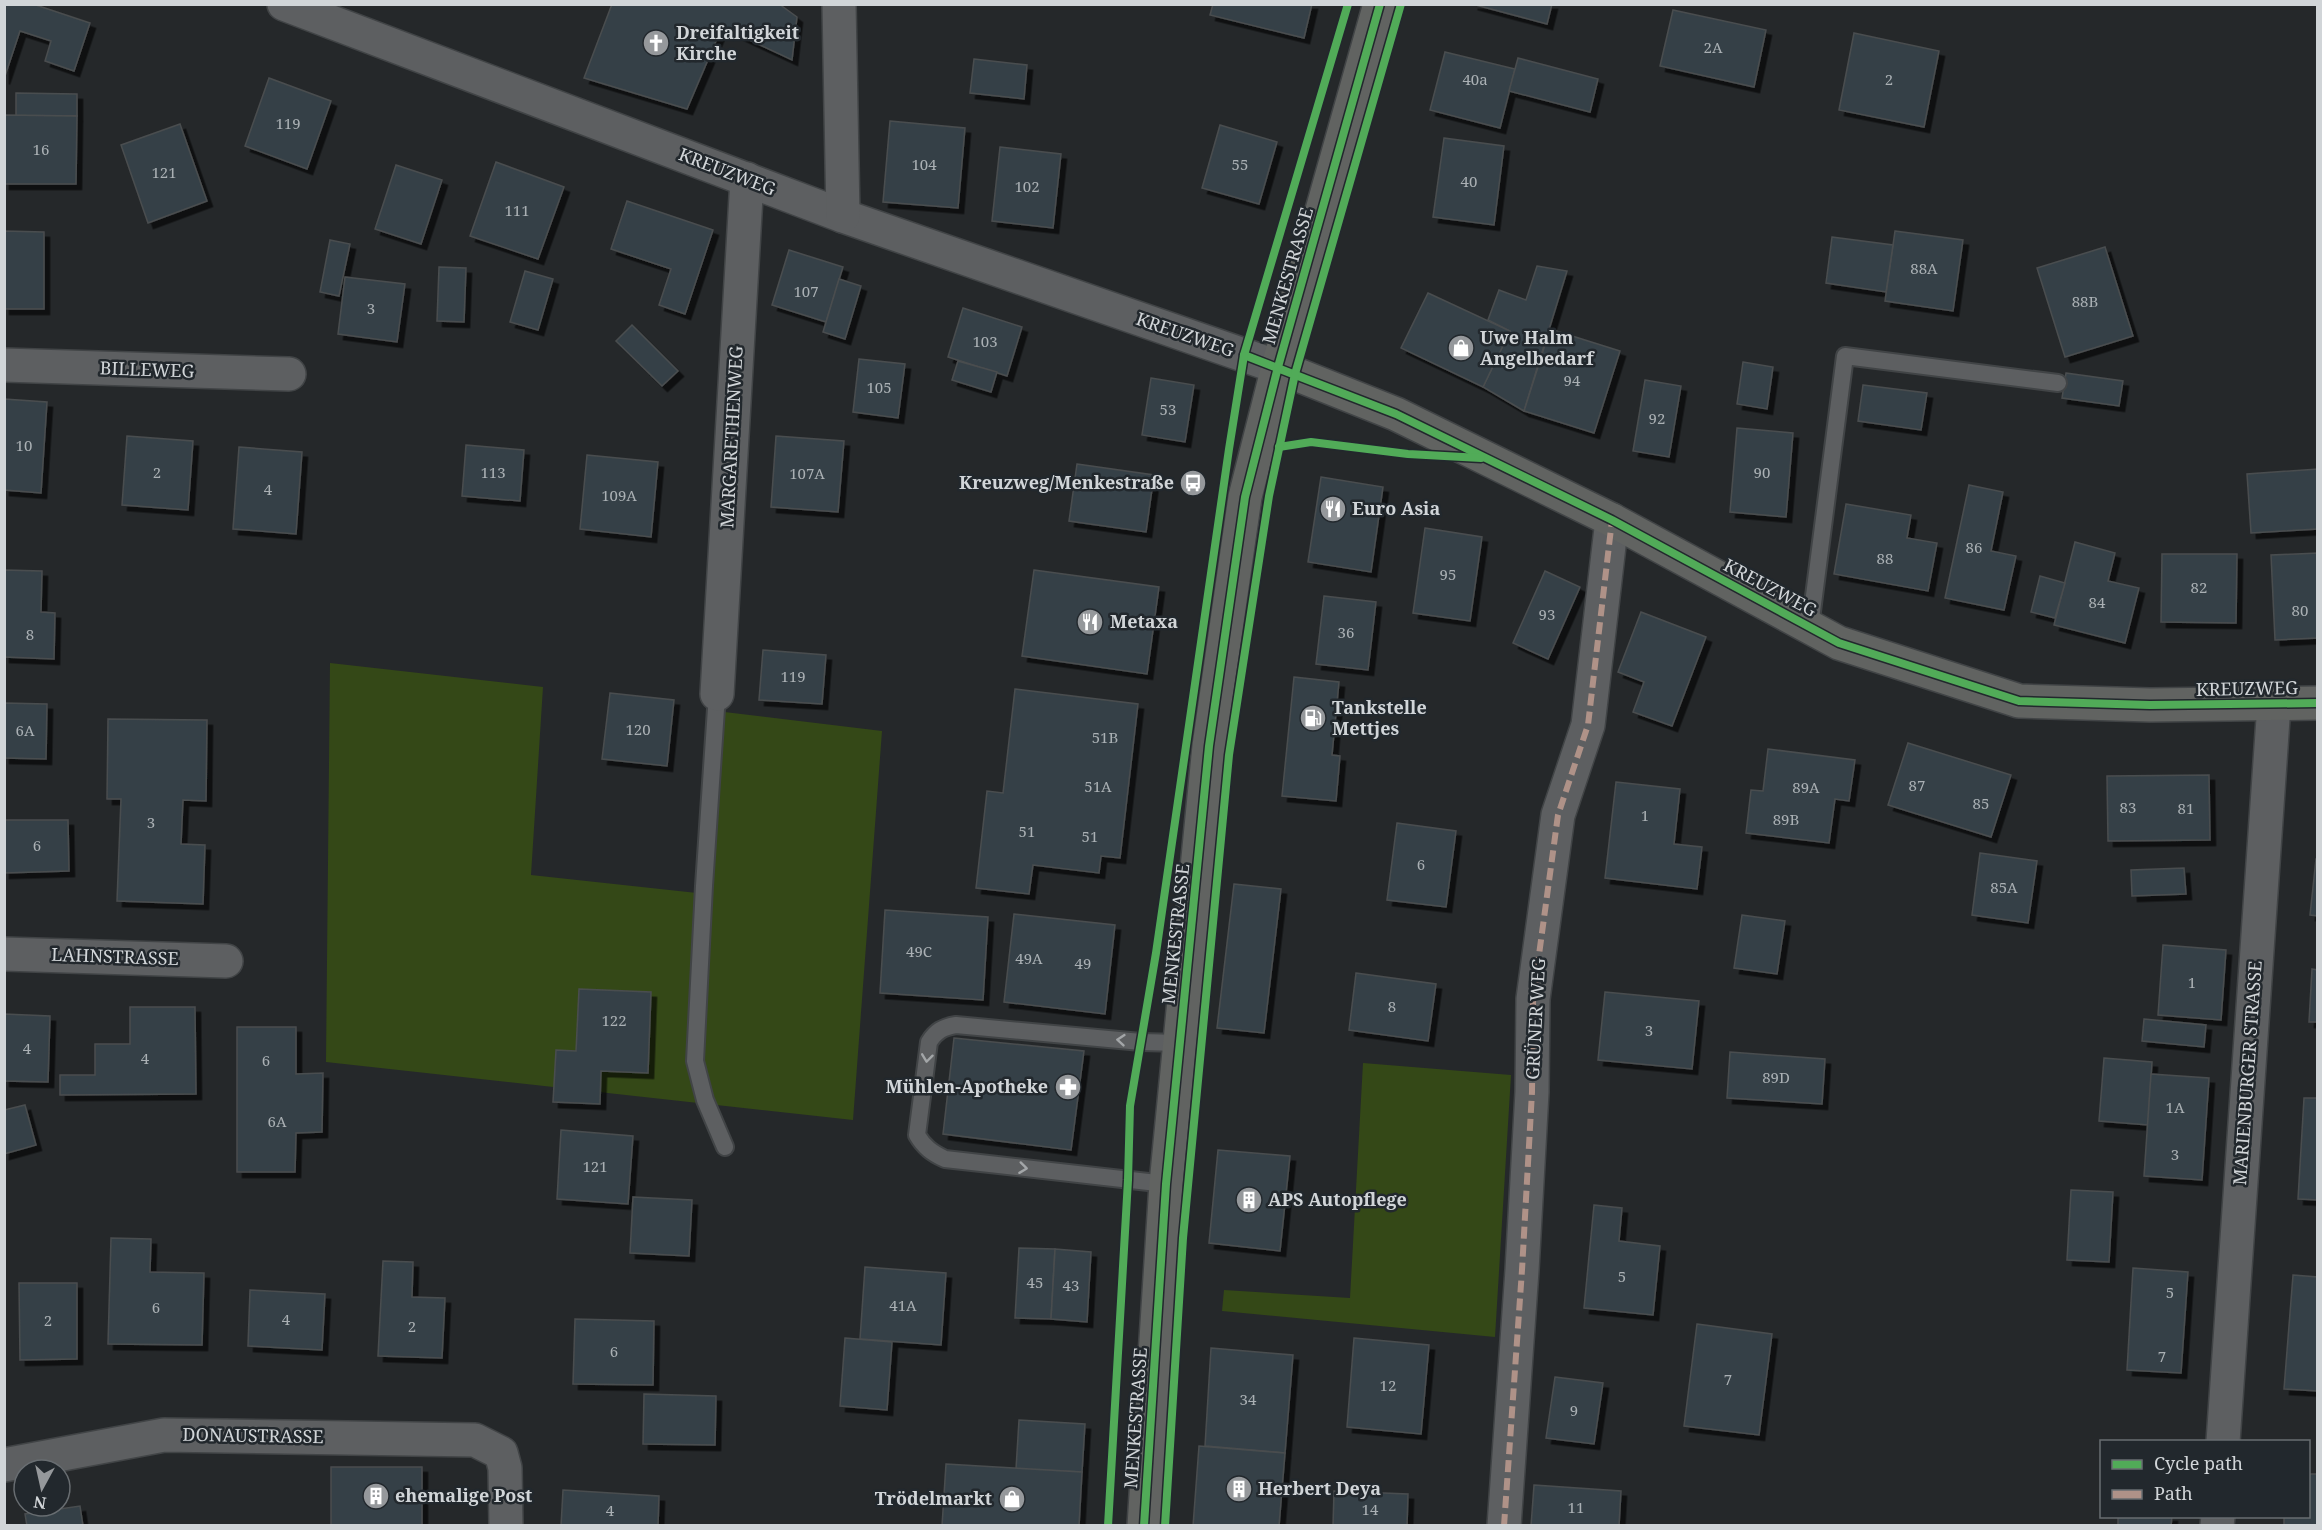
<svg xmlns="http://www.w3.org/2000/svg" width="2322" height="1530" font-family="'Noto Serif',serif">
  <style>
    .green { fill: #344817 }
    .building { fill: #364147; stroke: #4a4d4f; stroke-width: 1.5; filter: url(#shadow) }
    .lines { fill: none; stroke-linecap: round; stroke-linejoin: round }
    .lane-casing { stroke: #414446; stroke-width: 20 }
    .street-casing { stroke: #414446; stroke-width: 36 }
    .secondary-casing { stroke: #414446; stroke-width: 36 }
    .lane { stroke: #5d5f61; stroke-width: 16 }
    .street { stroke: #5d5f61; stroke-width: 33 }
    .secondary { stroke: #616361; stroke-width: 33 }
    .quiet { stroke: #af9288; stroke-width: 6; stroke-dasharray: 12 6; stroke-linecap: butt }
    .cycleway-casing { stroke: #22282d; stroke-width: 11 }
    .cycleway { stroke: #51ab58; stroke-width: 8 }
    .oneway { stroke: #a3a6a8 }
    .labels { text-anchor: middle; stroke-width: 5; stroke-linejoin: round; paint-order: stroke }
    .number-label { font-size: 15px; fill: #aab0b4 }
    .poi-label { font-size: 18px; font-weight: bold; fill: #d1d5d8; stroke: #22282d; text-anchor: start }
    .street-label { font-size: 18px; fill: #d1d5d8; stroke: #22282d }
  </style>
  <defs>
    <filter id="shadow"><feDropShadow dx="5.5" dy="5.5" stdDeviation="0" flood-color="#0009"/></filter>
  </defs>
  <rect width="100%" height="100%" fill="#25282a"/>
  <g class="green">
    <path d="M330 663 543 687 531 875 697 893 708 710 882 731 853 1120 326 1062Z"/>
    <path d="M1363 1063 1511 1075 1495 1337 1222 1311 1224 1290 1350 1298Z"/>
  </g>
  <g class="building">
    <path d="M4 4H33L90 23 74 71 45 61 51 41 20 31 4 79Z"/>
    <path d="M612 4H779L797 17 792 60 722 27 687 109 584 78Z"/>
    <path d="M1213 4H1312L1304 38 1210 15Z"/>
    <path d="M1472 4H1552L1547 24Z"/>
    <path d="M1673 10 1766 30 1754 87 1660 66Z"/>
    <path d="M1854 33 1939 51 1924 127 1839 110Z"/>
    <path d="M1445 52 1515 69 1500 128 1430 110Z"/>
    <path d="M1518 58 1598 79 1590 112 1509 91Z"/>
    <path d="M974 59 1027 65 1024 99 970 93Z"/>
    <path d="M269 78 331 101 307 169 245 146Z"/>
    <path d="M16 93 77 94V116H16Z"/>
    <path d="M4 115 77 116 76 184H4Z"/>
    <path d="M890 121 965 128 958 208 883 202Z"/>
    <path d="M180 124 207 201 148 223 121 145Z"/>
    <path d="M1220 125 1277 142 1259 204 1202 188Z"/>
    <path d="M1444 138 1504 146 1494 225 1433 217Z"/>
    <path d="M1000 147 1061 154 1053 228 992 221Z"/>
    <path d="M496 162 564 187 538 259 470 236Z"/>
    <path d="M396 165 442 180 421 244 375 229Z"/>
    <path d="M627 201 713 230 685 314 659 305 671 269 611 249Z"/>
    <path d="M4 231 44 232V309H4Z"/>
    <path d="M1895 231 1963 240 1953 311 1885 301Z"/>
    <path d="M1832 237 1893 245 1886 292 1826 283Z"/>
    <path d="M330 240 350 244 339 296 320 292Z"/>
    <path d="M2105 247 2133 336 2065 357 2037 268Z"/>
    <path d="M789 250 843 267 826 322 772 305Z"/>
    <path d="M1537 266 1567 271 1524 411 1483 387 1510 331 1488 320 1499 290 1526 300Z"/>
    <path d="M439 267 466 268 464 322 437 321Z"/>
    <path d="M525 271 553 279 538 330 510 322Z"/>
    <path d="M345 277 405 284 397 342 338 334Z"/>
    <path d="M839 279 861 286 845 339 823 332Z"/>
    <path d="M1428 293 1510 331 1483 387 1401 348Z"/>
    <path d="M963 308 1022 327 1007 376 948 357Z"/>
    <path d="M632 325 678 371 662 386 616 341Z"/>
    <path d="M1550 329 1620 351 1594 433 1524 411Z"/>
    <path d="M859 359 905 364 898 418 853 412Z"/>
    <path d="M958 361 997 372 991 392 952 380Z"/>
    <path d="M1743 362 1773 367 1767 409 1737 404Z"/>
    <path d="M2066 373 2123 381 2119 406 2062 398Z"/>
    <path d="M1151 378 1194 385 1185 442 1142 435Z"/>
    <path d="M1645 380 1681 386 1669 457 1633 451Z"/>
    <path d="M1863 385 1927 393 1921 430 1858 421Z"/>
    <path d="M4 399 47 402 41 493 4 490Z"/>
    <path d="M1737 428 1793 433 1786 517 1730 512Z"/>
    <path d="M127 436 193 441 188 510 122 505Z"/>
    <path d="M776 436 844 441 838 512 771 507Z"/>
    <path d="M466 445 524 450 520 501 462 496Z"/>
    <path d="M239 447 302 452 296 534 233 529Z"/>
    <path d="M587 455 658 462 651 537 580 529Z"/>
    <path d="M1077 464 1154 475 1146 532 1069 521Z"/>
    <path d="M2318 469V529L2251 533 2247 474Z"/>
    <path d="M1321 477 1383 487 1371 572 1308 562Z"/>
    <path d="M1969 485 2003 492 1991 551 2016 556 2004 610 1945 598Z"/>
    <path d="M1846 504 1911 515 1907 538 1937 543 1928 591 1834 574Z"/>
    <path d="M1425 528 1482 537 1470 621 1413 613Z"/>
    <path d="M2075 542 2115 553 2108 581 2139 588 2125 643 2054 625Z"/>
    <path d="M2318 553V638L2275 640 2271 555Z"/>
    <path d="M2162 554H2237L2236 623 2161 622Z"/>
    <path d="M4 570 42 571 41 612 55 613 54 659 4 657Z"/>
    <path d="M1034 570 1159 587 1147 674 1022 656Z"/>
    <path d="M1545 571 1580 587 1548 659 1513 643Z"/>
    <path d="M2040 576 2065 583 2055 618 2031 612Z"/>
    <path d="M1324 596 1376 602 1368 670 1316 664Z"/>
    <path d="M1641 612 1706 637 1672 726 1633 712 1644 682 1618 672Z"/>
    <path d="M763 650 826 655 822 704 759 700Z"/>
    <path d="M1294 677 1339 682 1332 755 1340 756 1336 801 1282 796Z"/>
    <path d="M1015 689 1138 704 1120 858 1101 856 1099 873 1033 865 1029 894 976 888 987 791 1003 793Z"/>
    <path d="M610 693 674 700 667 766 602 759Z"/>
    <path d="M4 703 47 704 46 759 4 758Z"/>
    <path d="M108 719 207 720 206 801 183 800 181 844 205 845 203 904 117 901 121 799H107Z"/>
    <path d="M1908 743 2011 775 1991 837 1888 805Z"/>
    <path d="M1768 749 1855 760 1849 801 1835 799 1829 843 1746 833 1751 790 1763 791Z"/>
    <path d="M2209 775 2210 840 2108 841 2107 776Z"/>
    <path d="M1616 782 1680 789 1674 844 1702 847 1697 889 1605 878Z"/>
    <path d="M4 820H68L69 871 4 873Z"/>
    <path d="M1397 823 1456 831 1446 907 1387 900Z"/>
    <path d="M1980 853 2037 861 2028 923 1972 915Z"/>
    <path d="M2316 859H2318V916L2310 915Z"/>
    <path d="M2184 868 2186 894 2132 896 2131 870Z"/>
    <path d="M1234 884 1281 889 1264 1033 1217 1028Z"/>
    <path d="M885 910 988 917 983 1000 880 993Z"/>
    <path d="M1014 914 1115 925 1105 1014 1004 1002Z"/>
    <path d="M1742 915 1785 921 1777 974 1734 968Z"/>
    <path d="M2163 945 2226 950 2221 1020 2158 1015Z"/>
    <path d="M2312 969 2318 970V1022H2309Z"/>
    <path d="M1356 973 1436 984 1428 1041 1349 1030Z"/>
    <path d="M579 989 651 992 648 1073 601 1071 600 1104 553 1102 556 1050 576 1051Z"/>
    <path d="M1605 992 1699 1001 1692 1069 1598 1060Z"/>
    <path d="M130 1007H195L196 1094 60 1095V1075H95V1044H130Z"/>
    <path d="M4 1014 50 1016 48 1082 4 1081Z"/>
    <path d="M2144 1019 2206 1025 2204 1047 2142 1041Z"/>
    <path d="M237 1027H296V1074L323 1073 322 1132 296 1133 295 1172H237Z"/>
    <path d="M954 1038 1084 1051 1071 1150 943 1134Z"/>
    <path d="M1730 1052 1825 1059 1822 1104 1727 1098Z"/>
    <path d="M2104 1058 2152 1062 2148 1125 2099 1121Z"/>
    <path d="M2151 1074 2209 1078 2202 1180 2144 1176Z"/>
    <path d="M2304 1098H2318V1200L2298 1199Z"/>
    <path d="M25 1105 36 1145 4 1154V1110Z"/>
    <path d="M561 1130 633 1136 628 1204 557 1199Z"/>
    <path d="M1218 1150 1290 1156 1280 1251 1209 1243Z"/>
    <path d="M2071 1190 2113 1192 2109 1262 2067 1260Z"/>
    <path d="M633 1197 692 1200 689 1256 630 1253Z"/>
    <path d="M1594 1205 1622 1208 1619 1241 1660 1246 1653 1315 1584 1308Z"/>
    <path d="M111 1238 151 1239 150 1272 204 1273 202 1345 108 1344Z"/>
    <path d="M1019 1248 1055 1249 1051 1319 1015 1318Z"/>
    <path d="M1055 1249 1091 1252 1087 1322 1051 1319Z"/>
    <path d="M383 1261 413 1262 412 1297 445 1298 442 1358 378 1356Z"/>
    <path d="M865 1267 946 1273 941 1345 860 1339Z"/>
    <path d="M2133 1268 2188 1272 2181 1373 2127 1370Z"/>
    <path d="M2293 1275 2318 1277V1391L2284 1389Z"/>
    <path d="M19 1283H77V1359L20 1360Z"/>
    <path d="M250 1290 325 1294 322 1350 248 1346Z"/>
    <path d="M575 1319 654 1321 653 1385 573 1384Z"/>
    <path d="M1697 1324 1772 1334 1759 1435 1684 1426Z"/>
    <path d="M845 1338 892 1342 887 1410 840 1406Z"/>
    <path d="M1354 1338 1429 1345 1421 1434 1347 1427Z"/>
    <path d="M1211 1348 1293 1355 1285 1453 1205 1446Z"/>
    <path d="M1555 1377 1603 1383 1594 1444 1546 1438Z"/>
    <path d="M644 1394 716 1396 715 1445 643 1444Z"/>
    <path d="M1019 1420 1085 1424 1082 1472 1016 1469Z"/>
    <path d="M1199 1446 1285 1453 1279 1526H1193Z"/>
    <path d="M946 1464 1082 1472 1079 1526H942Z"/>
    <rect x="331" y="1467" width="91" height="59"/>
    <path d="M2308 1474H2318V1526H2284V1516H2308Z"/>
    <path d="M1534 1485 1621 1491 1619 1526H1531Z"/>
    <path d="M563 1490 659 1496 658 1526H561Z"/>
    <path d="M1334 1491 1408 1494 1407 1526H1333Z"/>
    <path d="M80 1506 83 1526H27L25 1514Z"/>
    <path d="M2118 1516H2172L2171 1526H2118Z"/>
  </g>
  <g class="lines">
    <defs>
      <g id="lane">
        <path d="M1810 627 1845 356 2058 383"/>
        <path d="M717 694 704 886 695 1061 705 1100 725 1147"/>
        <path d="M1166 1184 945 1159C932 1153 924 1147 917 1135L929 1042C936 1031 943 1027 956 1025L1141 1042 1180 1043"/>
      </g>
      <g id="street">
        <path d="M284 4 843 216 1278 367"/>
        <path d="M839 4 843 216"/>
        <path d="M4 365 289 374"/>
        <path d="M717 694 747 179"/>
        <path d="M4 954 226 961"/>
        <path d="M2223 1442 2274 704"/>
        <path d="M4 1465 164 1435 475 1440 501 1453 505 1468 506 1526"/>
        <path d="M1504 1526 1522 1270 1532 1092 1533 999 1558 815 1588 725 1612 520"/>
        <path d="M2217 1526 2218 1516"/>
      </g>
      <g id="secondary">
        <path d="M1278 367 1396 414 1612 520 1839 643 2019 701 2150 705 2318 703"/>
        <path d="M1144 1526 1166 1184 1209 746 1245 497 1278 367 1380 4"/>
      </g>
    </defs>
    <use href="#lane" class="lane-casing"/>
    <use href="#street" class="street-casing"/>
    <use href="#secondary" class="secondary-casing"/>
    <use href="#lane" class="lane"/>
    <use href="#street" class="street"/>
    <use href="#secondary" class="secondary"/>
    <path class="quiet" d="M1504 1526 1522 1270 1532 1092 1533 999 1558 815 1588 725 1612 520"/>
    <defs>
      <g id="cycleway">
        <path d="M1244 355 1396 414 1612 520 1839 643 2019 701 2150 705 2318 703"/>
        <path d="M1279 447 1311 442 1408 454 1481 458"/>
        <path d="M1108 1526 1128 1180 1130 1106 1156 953 1229 449 1244 355 1348 4"/>
        <path d="M1144 1526 1166 1184 1209 746 1245 497 1278 367 1380 4"/>
        <path d="M1165 1526 1183 1238 1229 755 1269 496 1295 374 1401 4"/>
      </g>
    </defs>
    <use href="#cycleway" class="cycleway-casing"/>
    <use href="#cycleway" class="cycleway"/>
  </g>
  <defs><path id="oneway-chevron" d="M-2-3.5L2.5 0L-2 3.5" fill="none" stroke-width="1.6" stroke-linecap="round" stroke-linejoin="round" transform="scale(1.5)"/></defs>
  <g class="oneway">
    <use href="#oneway-chevron" transform="translate(1121 1040) rotate(-175)"/>
    <use href="#oneway-chevron" transform="translate(927 1058) rotate(97)"/>
    <use href="#oneway-chevron" transform="translate(1023 1168) rotate(7)"/>
  </g>
  <defs>
    <symbol id="church-disc" viewBox="-11 -11 22 22"><circle r="9.5" fill="#95989b" stroke="#22282d"/><path d="M-1.2-6h2.4v3.5h3.3v2.4h-3.3V6h-2.4V-.1h-3.3v-2.4h3.3Z" fill="#fff"/></symbol>
    <symbol id="shop-disc" viewBox="-11 -11 22 22"><circle r="9.5" fill="#95989b" stroke="#22282d"/><path d="M-5-2.5h2.3a2.7 3.5 0 0 1 5.4 0H5L5.5 6h-11ZM-1.5-2.5h3a1.5 2.3 0 0 0-3 0Z" fill="#fff"/></symbol>
    <symbol id="bus-disc" viewBox="-11 -11 22 22"><circle r="9.5" fill="#95989b" stroke="#22282d"/><path d="M-5-6H5V4H4V6H2V4H-2V6H-4V4H-5ZM-3.5-4V0h7V-4ZM-3.5 1.2v1.5H-2V1.2ZM2 1.2v1.5H3.5V1.2Z" fill="#fff"/></symbol>
    <symbol id="restaurant-disc" viewBox="-11 -11 22 22"><circle r="9.5" fill="#95989b" stroke="#22282d"/><path d="M-5-6h1v4h1v-4h1v4h1v-4h1v5L-1.5 .5V6h-2V.5L-5-1ZM5-6V6H3V1.5H1.5Q1.5-4 5-6Z" fill="#fff"/></symbol>
    <symbol id="fuel-disc" viewBox="-11 -11 22 22"><circle r="9.5" fill="#95989b" stroke="#22282d"/><path d="M-5.5-6h7V0h2V4h1.3V-2.5L3-4.5l.8-.8L6-3V5H2.5V1h-1V6h-7ZM-4.2-4.7v3.2H.2V-4.7Z" fill="#fff"/></symbol>
    <symbol id="pharmacy-disc" viewBox="-11 -11 22 22"><circle r="9.5" fill="#95989b" stroke="#22282d"/><path d="M-2-6h4v4h4v4h-4v4h-4v-4h-4v-4h4Z" fill="#fff"/></symbol>
    <symbol id="building-disc" viewBox="-11 -11 22 22"><circle r="9.5" fill="#95989b" stroke="#22282d"/><path d="M-4-6H4V6H1V3H-1V6H-4ZM-2.5-4.3h1.7v1.8h-1.7ZM.8-4.3h1.7v1.8H.8ZM-2.5-1h1.7V.8h-1.7ZM.8-1h1.7V.8H.8Z" fill="#fff"/></symbol>
  </defs>
  <g fill-rule="evenodd">
    <use href="#church-disc" x="641" y="28" width="30" height="30"/>
    <use href="#shop-disc" x="1446" y="333" width="30" height="30"/>
    <use href="#bus-disc" x="1178" y="468" width="30" height="30"/>
    <use href="#restaurant-disc" x="1318" y="494" width="30" height="30"/>
    <use href="#restaurant-disc" x="1075" y="607" width="30" height="30"/>
    <use href="#fuel-disc" x="1298" y="703" width="30" height="30"/>
    <use href="#pharmacy-disc" x="1053" y="1072" width="30" height="30"/>
    <use href="#building-disc" x="1234" y="1185" width="30" height="30"/>
    <use href="#building-disc" x="1224" y="1474" width="30" height="30"/>
    <use href="#building-disc" x="361" y="1481" width="30" height="30"/>
    <use href="#shop-disc" x="997" y="1484" width="30" height="30"/>
  </g>
  <g class="labels">
    <g class="number-label">
      <text x="1713" y="53">2A</text>
      <text x="1475" y="85">40a</text>
      <text x="1889" y="85">2</text>
      <text x="288" y="129">119</text>
      <text x="41" y="155">16</text>
      <text x="924" y="170">104</text>
      <text x="1240" y="170">55</text>
      <text x="164" y="178">121</text>
      <text x="1469" y="187">40</text>
      <text x="1027" y="192">102</text>
      <text x="517" y="216">111</text>
      <text x="1924" y="274">88A</text>
      <text x="806" y="297">107</text>
      <text x="2085" y="307">88B</text>
      <text x="371" y="314">3</text>
      <text x="985" y="347">103</text>
      <text x="1572" y="386">94</text>
      <text x="879" y="393">105</text>
      <text x="1168" y="415">53</text>
      <text x="1657" y="424">92</text>
      <text x="24" y="451">10</text>
      <text x="157" y="478">2</text>
      <text x="493" y="478">113</text>
      <text x="1762" y="478">90</text>
      <text x="807" y="479">107A</text>
      <text x="268" y="495">4</text>
      <text x="619" y="501">109A</text>
      <text x="1974" y="553">86</text>
      <text x="1885" y="564">88</text>
      <text x="1448" y="580">95</text>
      <text x="2199" y="593">82</text>
      <text x="2097" y="608">84</text>
      <text x="2300" y="616">80</text>
      <text x="1547" y="620">93</text>
      <text x="1346" y="638">36</text>
      <text x="30" y="640">8</text>
      <text x="793" y="682">119</text>
      <text x="638" y="735">120</text>
      <text x="25" y="736">6A</text>
      <text x="1105" y="743">51B</text>
      <text x="1917" y="791">87</text>
      <text x="1098" y="792">51A</text>
      <text x="1806" y="793">89A</text>
      <text x="1981" y="809">85</text>
      <text x="2128" y="813">83</text>
      <text x="2186" y="814">81</text>
      <text x="1645" y="821">1</text>
      <text x="1786" y="825">89B</text>
      <text x="151" y="828">3</text>
      <text x="1027" y="837">51</text>
      <text x="1090" y="842">51</text>
      <text x="37" y="851">6</text>
      <text x="1421" y="870">6</text>
      <text x="2004" y="893">85A</text>
      <text x="919" y="957">49C</text>
      <text x="1029" y="964">49A</text>
      <text x="1083" y="969">49</text>
      <text x="2192" y="988">1</text>
      <text x="1392" y="1012">8</text>
      <text x="614" y="1026">122</text>
      <text x="1649" y="1036">3</text>
      <text x="27" y="1054">4</text>
      <text x="145" y="1064">4</text>
      <text x="266" y="1066">6</text>
      <text x="1776" y="1083">89D</text>
      <text x="2175" y="1113">1A</text>
      <text x="277" y="1127">6A</text>
      <text x="2175" y="1160">3</text>
      <text x="595" y="1172">121</text>
      <text x="1622" y="1282">5</text>
      <text x="1035" y="1288">45</text>
      <text x="1071" y="1291">43</text>
      <text x="2170" y="1298">5</text>
      <text x="903" y="1311">41A</text>
      <text x="156" y="1313">6</text>
      <text x="286" y="1325">4</text>
      <text x="48" y="1326">2</text>
      <text x="412" y="1332">2</text>
      <text x="614" y="1357">6</text>
      <text x="2162" y="1362">7</text>
      <text x="1728" y="1385">7</text>
      <text x="1388" y="1391">12</text>
      <text x="1248" y="1405">34</text>
      <text x="1574" y="1416">9</text>
      <text x="1576" y="1513">11</text>
      <text x="1370" y="1515">14</text>
      <text x="610" y="1516">4</text>
    </g>
    <g class="poi-label">
      <text x="676" y="39">Dreifaltigkeit<tspan x="676" dy="21">Kirche</tspan></text>
      <text x="1480" y="344">Uwe Halm<tspan x="1480" dy="21">Angelbedarf</tspan></text>
      <text x="1174" y="489" text-anchor="end">Kreuzweg/Menkestraße</text>
      <text x="1352" y="515">Euro Asia</text>
      <text x="1110" y="628">Metaxa</text>
      <text x="1332" y="714">Tankstelle<tspan x="1332" dy="21">Mettjes</tspan></text>
      <text x="1048" y="1093" text-anchor="end">Mühlen-Apotheke</text>
      <text x="1268" y="1206">APS Autopflege</text>
      <text x="1258" y="1495">Herbert Deya</text>
      <text x="395" y="1502">ehemalige Post</text>
      <text x="992" y="1505" text-anchor="end">Trödelmarkt</text>
    </g>
    <g class="street-label">
      <text transform="translate(727 172) rotate(21)" y="6">KREUZWEG</text>
      <text transform="translate(1288 276) rotate(-74)" y="6">MENKESTRASSE</text>
      <text transform="translate(1185 335) rotate(19)" y="6">KREUZWEG</text>
      <text transform="translate(147 370) rotate(2)" y="6">BILLEWEG</text>
      <text transform="translate(732 437) rotate(-87)" y="6">MARGARETHENWEG</text>
      <text transform="translate(1770 588) rotate(28)" y="6">KREUZWEG</text>
      <text transform="translate(2247 689) rotate(-1)" y="6">KREUZWEG</text>
      <text transform="translate(1176 934) rotate(-84)" y="6">MENKESTRASSE</text>
      <text transform="translate(115 957) rotate(2)" y="6">LAHNSTRASSE</text>
      <text transform="translate(1536 1019) rotate(-87)" y="6">GRÜNER WEG</text>
      <text transform="translate(2248 1073) rotate(-86)" y="6">MARIENBURGER STRASSE</text>
      <text transform="translate(1136 1418) rotate(-86)" y="6">MENKESTRASSE</text>
      <text transform="translate(253 1436) rotate(1)" y="6">DONAUSTRASSE</text>
    </g>
  </g>
  <rect width="2322" height="1530" fill="none" stroke="#d1d5d8" stroke-width="12"/>
  <rect x="2100" y="1440" width="210" height="78" fill="#22282d" stroke="#686d71" stroke-width="1.5"/>
  <rect x="2112" y="1460" width="30" height="9" fill="#51ab58" stroke="#686d71" stroke-width="1.5"/>
  <text x="2154" y="1470" font-size="18" fill="#d1d5d8">Cycle path</text>
  <rect x="2112" y="1490" width="30" height="9" fill="#af9288" stroke="#686d71" stroke-width="1.5"/>
  <text x="2154" y="1500" font-size="18" fill="#d1d5d8">Path</text>
  <g transform="translate(42 1488) rotate(188)"><circle r="28" fill="#22282d" stroke="#686d71" stroke-width="1.5"/>
  <path d="M0-4.5L10 22L0 15L-10 22Z" fill="#95989b"/>
  <text y="-9" font-size="16" font-weight="bold" text-anchor="middle" fill="#d1d5d8">N</text>
  </g>
</svg>
